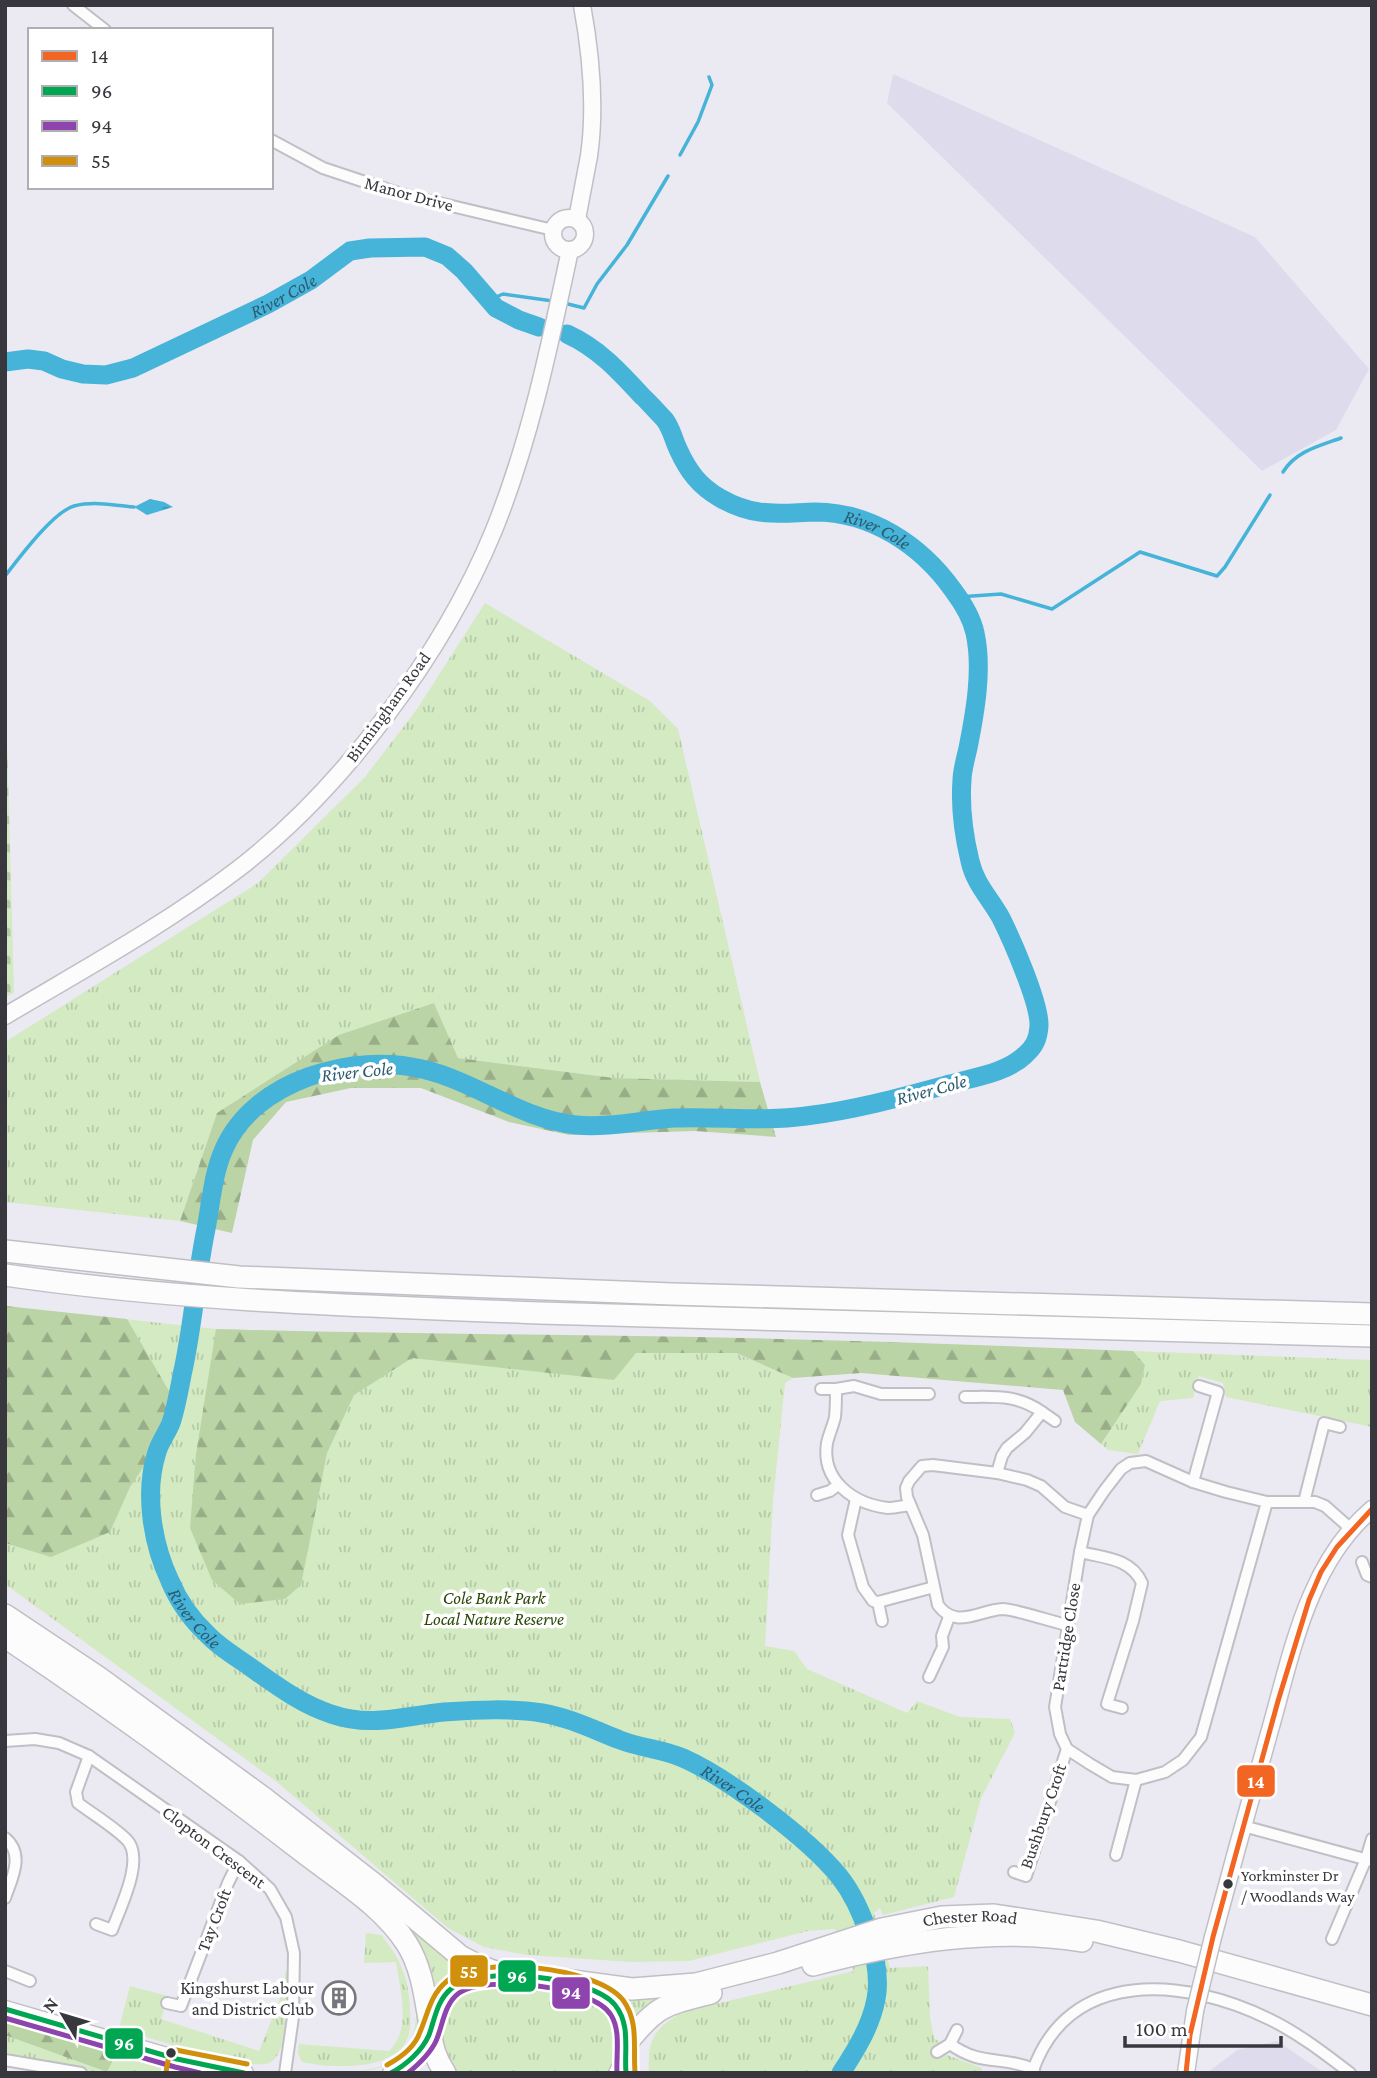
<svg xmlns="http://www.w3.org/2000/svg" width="1377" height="2078" font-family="'Crimson Pro',serif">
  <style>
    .built { fill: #dedcec }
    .grass { fill: url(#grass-tufts) }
    .forest { fill: url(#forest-firs) }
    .cemetery { fill: url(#cemetery-stones) }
    .water { fill: url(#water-ripples) }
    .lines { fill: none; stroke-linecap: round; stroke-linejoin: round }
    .stream { stroke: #46b3d8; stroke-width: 3.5 }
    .river { stroke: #46b3d8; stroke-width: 19 }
    .street-casing { stroke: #c0bfc5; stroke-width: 14 }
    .secondary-casing { stroke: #c0bfc5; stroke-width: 19 }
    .highway-casing { stroke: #c0bfc5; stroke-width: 24 }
    .street { stroke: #fcfcfd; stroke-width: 10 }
    .secondary { stroke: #fcfcfd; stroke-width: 16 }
    .highway { stroke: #fcfcfd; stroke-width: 21 }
    .secondary-bridge-casing { stroke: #c0bfc5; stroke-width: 19; stroke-linecap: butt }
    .secondary-bridge { stroke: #fcfcfd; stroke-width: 16 }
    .bus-1-casing { stroke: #fff; stroke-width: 10 }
    .bus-2-casing { stroke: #fff; stroke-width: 10 }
    .bus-3-casing { stroke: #fff; stroke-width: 10 }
    .bus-4-casing { stroke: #fff; stroke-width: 10 }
    .bus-1 { stroke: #f26522; stroke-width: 5 }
    .bus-2 { stroke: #00a651; stroke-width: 5 }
    .bus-3 { stroke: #8e44ad; stroke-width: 5 }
    .bus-4 { stroke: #d1900c; stroke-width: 5 }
    .bus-dot { fill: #38373d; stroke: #fff; stroke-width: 2.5 }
    .labels { text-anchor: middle; stroke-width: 7; stroke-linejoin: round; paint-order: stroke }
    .bus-label { font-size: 16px; fill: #38373d; stroke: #fff; text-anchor: start }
    .street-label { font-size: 18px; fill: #38373d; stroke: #fff }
    .park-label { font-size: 18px; font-style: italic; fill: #2b4805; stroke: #fff }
    .poi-label { font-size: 18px; fill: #38373d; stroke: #fff; text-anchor: end }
    .water-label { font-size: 19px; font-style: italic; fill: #2b5b71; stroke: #fff }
    .line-badge { stroke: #fff; stroke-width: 2.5 }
    .badge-label { font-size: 19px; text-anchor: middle; font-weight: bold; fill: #fff }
  </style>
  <defs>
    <pattern id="grass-tufts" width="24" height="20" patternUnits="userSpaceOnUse" patternTransform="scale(1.75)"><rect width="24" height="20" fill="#d3eac3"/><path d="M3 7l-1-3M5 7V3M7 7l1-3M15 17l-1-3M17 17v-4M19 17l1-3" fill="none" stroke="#b6c9a8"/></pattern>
    <pattern id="forest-firs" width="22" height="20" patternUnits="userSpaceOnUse" patternTransform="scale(1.75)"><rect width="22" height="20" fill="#bbd4a6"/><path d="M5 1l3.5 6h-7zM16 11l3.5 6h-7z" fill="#99ad88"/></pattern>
    <pattern id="cemetery-stones" width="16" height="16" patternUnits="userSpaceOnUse" patternTransform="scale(1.75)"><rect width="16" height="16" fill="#d3eac3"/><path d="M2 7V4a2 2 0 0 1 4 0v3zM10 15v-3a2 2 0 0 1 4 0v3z" fill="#b6c9a8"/></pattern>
    <pattern id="water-ripples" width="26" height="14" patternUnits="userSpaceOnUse" patternTransform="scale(1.75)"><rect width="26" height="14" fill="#46b3d8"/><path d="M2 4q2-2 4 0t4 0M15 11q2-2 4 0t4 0" fill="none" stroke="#3b92b0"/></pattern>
  </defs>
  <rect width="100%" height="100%" fill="#ebeaf2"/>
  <g class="built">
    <path d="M893 74 1255 237 1369 369 1336 430 1262 471 887 103Z"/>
    <path d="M1277 2041 1324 2073H1207L1237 2050Z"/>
  </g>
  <g class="grass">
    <path d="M485 603 650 701 678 729 760 1082 614 1078 458 1058 434 1003 217 1113 180 1221 5 1202V1042L258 883 365 777 417 709Z"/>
    <path d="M5 1306 216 1329 432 1335 697 1337 793 1378 785 1383 773 1501 765 1646 794 1651 807 1669 907 1713 917 1701 960 1717 1010 1719 1015 1733 981 1798 954 1897 883 1915 880 1908 874 1913 890 1968 928 1966 930 2017 934 2038 942 2044 931 2052 935 2057 944 2054 982 2068 981 2073H649C647 2040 654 2029 682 2012L854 1971 835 1929 808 1931 689 1961 631 1962 527 1955 484 1947 448 1928 277 1782 5 1584Z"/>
    <path d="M1133 1351 1372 1360V1427L1226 1397 1223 1383 1199 1376 1193 1398 1160 1401 1138 1454 1108 1450 1101 1444 1141 1384 1145 1365Z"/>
    <path d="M398 1920 416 1935 420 1933 467 1966 440 1982 432 1994Z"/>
    <path d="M366 1933 381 1935C400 1957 409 1979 410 2009 411 2021 411 2034 404 2045 385 2071 329 2068 302 2062L298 2053 299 2044 389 2051C412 2030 400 1990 396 1962L364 1963Z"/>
    <path d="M286 1969C292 1986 287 2004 285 2022 284 2034 283 2054 271 2062 255 2074 143 2036 119 2028L130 1986 168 1996 161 2019 259 2051 282 1994Z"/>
    <path d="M478 1984 533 1988 583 1995 598 2005 607 2012 613 2022 618 2048 613 2064 606 2073H458C437 2055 433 2018 454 1998 460 1991 469 1987 478 1984Z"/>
    <path d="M691 1987 633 2025 630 2009 620 1996Z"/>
    <path d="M416 1994C417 2005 420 2017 419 2028 415 2059 387 2069 360 2071 370 2069 383 2067 392 2062 417 2048 417 2019 416 1994Z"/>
    <path d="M5 2035 107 2072 118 2051 156 2061 166 2073H92L86 2069 5 2053Z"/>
  </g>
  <g class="forest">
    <path d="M434 1003 458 1058 614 1078 760 1082 776 1137 695 1131 569 1135 509 1122 421 1088H351L286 1102 253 1140 232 1233 180 1221 217 1113 339 1035Z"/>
    <path d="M5 1306 127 1319 176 1403 169 1429 130 1487 110 1532 51 1557 5 1543Z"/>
    <path d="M216 1329C377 1334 538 1334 698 1337 843 1340 988 1345 1133 1351L1145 1365 1141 1384 1101 1444 1075 1422 1063 1390 861 1373 793 1378 736 1353H636L614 1380 412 1358 354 1395 327 1453 301 1585 285 1599 240 1604 212 1580 190 1528 196 1454Z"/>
    <path d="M5 2019 118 2051 107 2072 5 2035Z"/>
  </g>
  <path class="cemetery" d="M5 666 14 993 5 997Z"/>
  <path class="water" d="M150 499 164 502 173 507 147 515 134 507Z"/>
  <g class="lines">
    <g class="stream">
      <path d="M680 155 698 122 712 85 709 77"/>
      <path d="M489 300 503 294 553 301"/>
      <path d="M564 303 584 308 597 284 627 245 668 176"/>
      <path d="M1283 472C1296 451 1319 446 1341 438"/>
      <path d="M5 576C19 558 53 512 74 506 93 501 115 505 134 507"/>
      <path d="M958 597 1001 594 1052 609 1140 552 1217 576 1225 567 1270 495"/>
    </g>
    <g class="river">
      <path id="s1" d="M567 334C598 348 619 371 642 396 644 397 663 418 665 420 672 430 673 438 678 449 688 471 699 486 720 498 755 518 778 513 815 512 871 512 921 545 953 590 962 602 972 619 975 633 983 669 975 713 968 748 966 757 962 771 962 780 960 806 964 836 970 861 975 884 990 898 1001 918 1012 940 1040 1004 1039 1026 1038 1039 1035 1046 1025 1055 1006 1073 975 1077 950 1084 902 1097 855 1110 806 1116 762 1122 718 1116 674 1118 642 1120 609 1128 576 1125 520 1119 475 1081 422 1069 354 1052 254 1080 224 1149 213 1173 211 1203 206 1229 196 1277 193 1327 182 1375 179 1391 176 1408 171 1423 167 1433 160 1442 157 1452 144 1492 152 1543 170 1581 178 1600 192 1620 207 1634 218 1646 233 1655 246 1664 273 1683 300 1704 331 1714 371 1728 404 1716 444 1712 476 1710 511 1708 542 1713 571 1718 594 1730 620 1740 640 1748 663 1749 683 1758 728 1778 808 1838 839 1876 862 1905 883 1963 876 1999 871 2026 856 2050 841 2073"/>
      <path id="s2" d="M5 362 28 359 44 361 62 369 83 374 106 375 133 368 268 304 311 280 350 251 370 248 425 247 447 256 464 271 496 308 519 320 539 327"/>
    </g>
    <defs>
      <g id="street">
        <path d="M73 5 105 30"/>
        <path d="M271 140 323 168 401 194 553 230"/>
        <path d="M821 1389H836"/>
        <path d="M965 1397C995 1397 1016 1394 1042 1412L1025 1433 1007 1448 1002 1456 997 1473"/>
        <path d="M1042 1412 1055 1421"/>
        <path d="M1193 1482 1218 1392 1199 1386"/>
        <path d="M817 1495 830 1491 838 1485"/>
        <path d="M856 1499 848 1535 863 1587 873 1601 878 1602 934 1587"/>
        <path d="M1267 1502 1201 1737 1183 1760 1165 1772 1136 1780 1112 1777 1090 1764 1067 1749 1060 1734 1055 1707 1080 1552 1088 1515 1104 1491 1121 1469 1130 1463 1146 1461 1193 1482 1226 1492 1267 1502H1315L1325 1506 1351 1529"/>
        <path d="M1304 1502 1324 1423 1340 1427"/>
        <path d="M910 1505C903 1506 895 1508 888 1508 854 1504 821 1481 827 1443 829 1434 833 1426 835 1417 836 1408 836 1398 836 1389L854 1386 881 1394H929"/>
        <path d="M1080 1552C1104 1558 1131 1558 1142 1583L1133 1621 1107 1704 1122 1708"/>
        <path d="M1362 1562 1367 1575 1372 1577"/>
        <path d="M878 1602 882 1621"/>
        <path d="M1067 1625C1053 1622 1014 1609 1003 1609 979 1610 956 1630 938 1605L923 1535 907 1497 906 1488 909 1481 922 1466 933 1465 997 1473 1027 1480 1041 1486 1065 1507 1088 1515"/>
        <path d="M929 1677 943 1647 942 1636 949 1617"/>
        <path d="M5 1741 35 1739 59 1743 89 1756 239 1861 270 1889 286 1917 294 1953 293 2017 285 2073"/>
        <path d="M89 1756 76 1792 78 1803C94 1815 113 1826 127 1840 145 1859 120 1908 112 1930L96 1924"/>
        <path d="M1243 1826 1372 1861"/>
        <path d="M5 1838C25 1854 12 1878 5 1898"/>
        <path d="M1116 1855 1136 1780"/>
        <path d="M1014 1872 1026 1876 1067 1749"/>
        <path d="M1332 1939 1366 1859 1372 1839"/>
        <path d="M5 1971 30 1981"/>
        <path d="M167 2003 181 2006 228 1883 239 1861"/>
        <path d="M950 2044C982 2067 1000 2055 1034 2069"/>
        <path d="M937 2052 950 2044 957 2030"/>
        <path d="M5 2060 81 2073"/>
        <path d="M1032 2073C1068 1966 1186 1978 1269 2019 1298 2033 1324 2053 1350 2073"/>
      </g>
      <g id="secondary">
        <circle cx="569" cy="234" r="16"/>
        <path d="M577 219C581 198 585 177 589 156 596 107 591 54 582 5"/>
        <path d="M5 1016C84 969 165 925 238 869 343 788 443 654 494 530 530 441 550 344 570 250"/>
        <path d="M1213 1937C1231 1870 1249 1804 1268 1737 1291 1658 1306 1565 1372 1509"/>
        <path d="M5 2009 177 2059 245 2073"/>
        <path d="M391 2073C409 2064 420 2049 430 2032"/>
        <path d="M1186 2073 1195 2011"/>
      </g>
      <g id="highway">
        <path d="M5 1251 239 1277 672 1294 1372 1314"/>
        <path d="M5 1275C183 1301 361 1306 540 1313 817 1323 1095 1326 1372 1336"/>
        <path d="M5 1615 98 1677 265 1799 374 1884 460 1956 477 1965 509 1977"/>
        <path d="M5 1637C107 1705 206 1777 303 1852 338 1879 383 1906 407 1944 422 1968 425 1997 430 2025"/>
        <path d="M813 1965C899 1942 994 1926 1082 1941"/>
        <path id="s3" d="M565 1980 632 1989 696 1984 778 1963 882 1929 942 1917 994 1915 1096 1931 1179 1951 1372 2005"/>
        <path d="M626 2044C657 2005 664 2005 711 1993"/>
        <path d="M445 2073C428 2047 425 2019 446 1994 451 1989 456 1983 462 1980 477 1973 500 1977 516 1978 558 1980 623 1981 626 2037 627 2049 627 2062 620 2073"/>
      </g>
    </defs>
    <use href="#street" class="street-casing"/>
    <use href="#secondary" class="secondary-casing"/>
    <use href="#highway" class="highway-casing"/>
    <use href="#street" class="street"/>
    <use href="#secondary" class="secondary"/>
    <use href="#highway" class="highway"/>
    <defs>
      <path id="secondary-bridge" d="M1195 2011 1213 1937"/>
    </defs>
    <use href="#secondary-bridge" class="secondary-bridge-casing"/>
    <use href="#secondary-bridge" class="secondary-bridge"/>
    <defs>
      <path id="bus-1" d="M1186 2073 1190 2035 1213 1937 1278 1701 1309 1600 1321 1572 1337 1547 1372 1509"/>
      <g id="bus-2">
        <path d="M5 2009 177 2059 244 2073"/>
        <path d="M391 2073C406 2065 422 2051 429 2035 435 2018 437 2000 452 1988 480 1965 592 1976 615 2005 631 2025 624 2050 626 2073"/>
      </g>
      <g id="bus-3">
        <path d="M5 2018 175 2067 200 2073"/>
        <path d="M408 2073C419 2064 430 2054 436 2041 443 2025 444 2004 459 1993 485 1975 593 1985 611 2015 621 2031 616 2054 617 2073"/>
      </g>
      <g id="bus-4">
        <path d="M387 2065C400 2058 415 2047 420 2032 428 2014 430 1995 447 1981 478 1954 597 1967 623 2000 639 2022 633 2047 635 2072"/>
        <path d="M166 2072 169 2055 176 2050 247 2064"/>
      </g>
    </defs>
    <use href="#bus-1" class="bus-1-casing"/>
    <use href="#bus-2" class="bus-2-casing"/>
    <use href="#bus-3" class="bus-3-casing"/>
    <use href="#bus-4" class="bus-4-casing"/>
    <use href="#bus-1" class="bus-1"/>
    <use href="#bus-2" class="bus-2"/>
    <use href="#bus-3" class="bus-3"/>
    <use href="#bus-4" class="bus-4"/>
  </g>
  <defs>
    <symbol id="building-ring" viewBox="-11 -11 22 22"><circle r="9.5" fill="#fff" stroke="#77767c" stroke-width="1.5"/><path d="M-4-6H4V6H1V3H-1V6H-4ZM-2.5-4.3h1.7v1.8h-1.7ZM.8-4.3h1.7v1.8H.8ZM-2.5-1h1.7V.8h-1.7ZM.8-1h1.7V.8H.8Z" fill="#77767c"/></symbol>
  </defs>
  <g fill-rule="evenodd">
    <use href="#building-ring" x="320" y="1979" width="38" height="38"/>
  </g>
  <g class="bus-dot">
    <circle cx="1228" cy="1884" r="6"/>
    <circle cx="171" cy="2053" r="6"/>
  </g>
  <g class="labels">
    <g class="bus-label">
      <text x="1241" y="1881">Yorkminster Dr<tspan x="1241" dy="21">/ Woodlands Way</tspan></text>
    </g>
    <g class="street-label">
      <text transform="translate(409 194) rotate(15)" y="6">Manor Drive</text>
      <text transform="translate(388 707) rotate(-54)" y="6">Birmingham Road</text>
      <text transform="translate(1066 1637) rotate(-81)" y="6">Partridge Close</text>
      <text transform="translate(1043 1816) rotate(-71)" y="6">Bushbury Croft</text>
      <text transform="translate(214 1847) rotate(37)" y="6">Clopton Crescent</text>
      <text transform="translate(214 1920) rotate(-69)" y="6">Tay Croft</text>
      <text dy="6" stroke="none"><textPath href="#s3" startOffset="415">Chester Road</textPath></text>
    </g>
    <g class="park-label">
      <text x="494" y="1604">Cole Bank Park<tspan x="494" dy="21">Local Nature Reserve</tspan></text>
    </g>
    <g class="poi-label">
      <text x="314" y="1994">Kingshurst Labour<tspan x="314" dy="21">and District Club</tspan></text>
    </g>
    <g class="water-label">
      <text dy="7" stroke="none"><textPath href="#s2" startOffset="298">River Cole</textPath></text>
      <text dy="7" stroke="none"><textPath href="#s1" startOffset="392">River Cole</textPath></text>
      <text transform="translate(357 1071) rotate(-6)" y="7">River Cole</text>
      <text transform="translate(931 1089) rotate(-15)" y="7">River Cole</text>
      <text dy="7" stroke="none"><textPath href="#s1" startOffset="2326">River Cole</textPath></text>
      <text dy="7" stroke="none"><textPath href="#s1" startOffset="2914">River Cole</textPath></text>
    </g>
  </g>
  <g class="line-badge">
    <rect x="1236" y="1764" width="40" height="34" rx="7" fill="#f26522"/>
    <rect x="449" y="1954" width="40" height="34" rx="7" fill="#d1900c"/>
    <rect x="497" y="1959" width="40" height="34" rx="7" fill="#00a651"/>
    <rect x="551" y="1976" width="40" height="34" rx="7" fill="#8e44ad"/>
    <rect x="104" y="2027" width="40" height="33" rx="7" fill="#00a651"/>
  </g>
  <g class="badge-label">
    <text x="1256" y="1788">14</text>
    <text x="469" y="1978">55</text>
    <text x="517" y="1983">96</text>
    <text x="571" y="1999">94</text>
    <text x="124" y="2050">96</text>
  </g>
  <rect width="1377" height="2078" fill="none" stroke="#38373d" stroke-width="14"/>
  <rect x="28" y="28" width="245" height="161" fill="#ffffff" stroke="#afafb1" stroke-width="2"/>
  <rect x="42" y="51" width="35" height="10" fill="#f26522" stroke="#afafb1" stroke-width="2"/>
  <text x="91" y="63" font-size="21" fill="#38373d">14</text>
  <rect x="42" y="86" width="35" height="10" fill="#00a651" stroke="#afafb1" stroke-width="2"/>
  <text x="91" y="98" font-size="21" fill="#38373d">96</text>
  <rect x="42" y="121" width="35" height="10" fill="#8e44ad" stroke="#afafb1" stroke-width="2"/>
  <text x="91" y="133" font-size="21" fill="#38373d">94</text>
  <rect x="42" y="156" width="35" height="10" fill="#d1900c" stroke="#afafb1" stroke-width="2"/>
  <text x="91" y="168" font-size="21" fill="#38373d">55</text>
  <g transform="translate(63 2015) rotate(308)" stroke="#ffffff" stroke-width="5" paint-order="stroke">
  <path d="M0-5L12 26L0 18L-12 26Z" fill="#38373d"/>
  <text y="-10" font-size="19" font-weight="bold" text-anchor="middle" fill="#38373d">N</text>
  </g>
  <path d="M1125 2036v10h156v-10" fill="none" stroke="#38373d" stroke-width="3.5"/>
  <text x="1136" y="2036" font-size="21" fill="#38373d" stroke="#ffffff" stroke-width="5" paint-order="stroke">100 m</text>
</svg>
